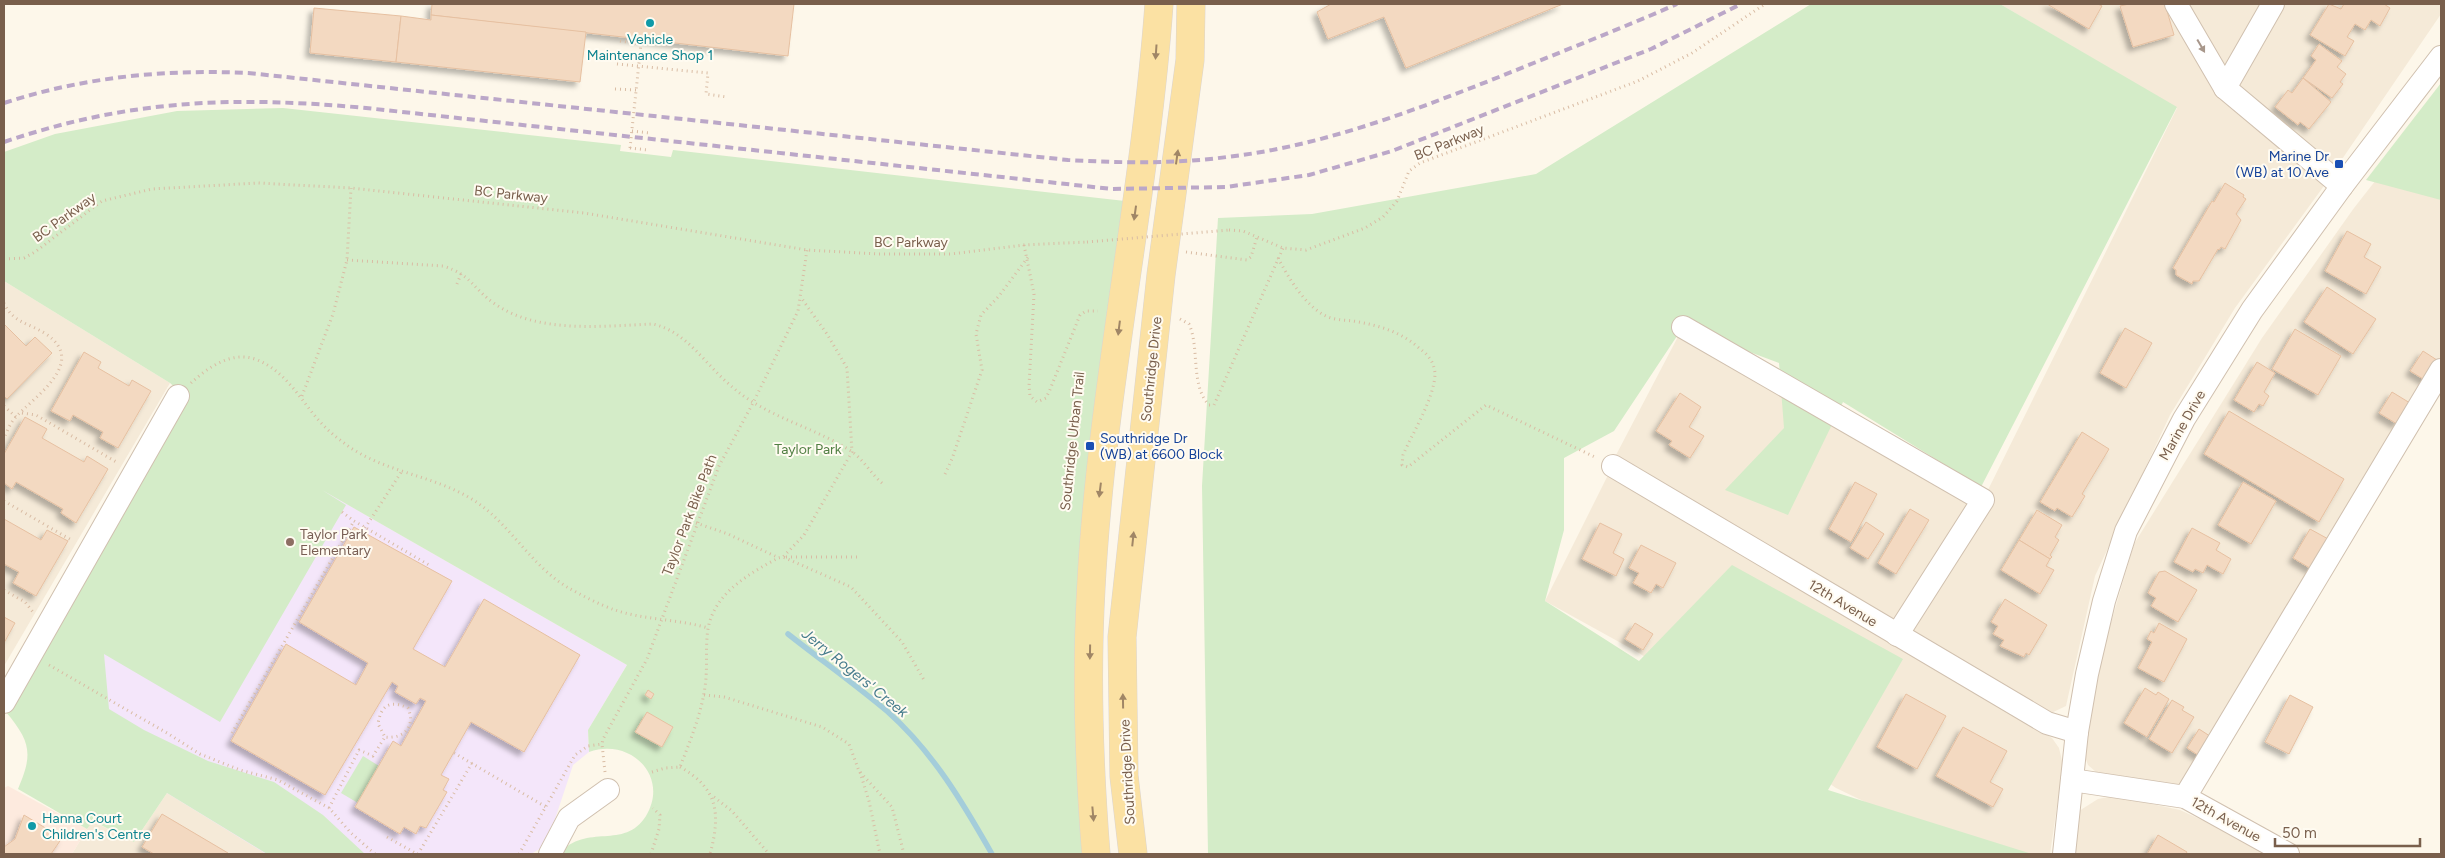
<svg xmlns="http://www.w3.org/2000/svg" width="2445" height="858" font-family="Figtree,sans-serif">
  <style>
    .residential { fill: #f5ead8 }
    .commercial { fill: #fdeade }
    .education { fill: #f4e6fa }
    .green { fill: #d4ecc8 }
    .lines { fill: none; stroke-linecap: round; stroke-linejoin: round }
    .stream { stroke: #a4cdda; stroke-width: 5.5 }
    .building { fill: #f3d9c1; stroke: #e6c0a1; filter: url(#shadow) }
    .minor-casing { stroke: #d0c0af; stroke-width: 24 }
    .major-casing { stroke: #dcd5d0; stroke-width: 29 }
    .path { stroke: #d9bca4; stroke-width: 3; stroke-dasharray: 1 4; stroke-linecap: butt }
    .minor { stroke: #fff; stroke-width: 22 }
    .major { stroke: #fbe1a3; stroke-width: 28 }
    .rail { stroke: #bba7c8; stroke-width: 4; stroke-dasharray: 8 5; stroke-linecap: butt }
    .path-bridge { stroke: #d9bca4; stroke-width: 3; stroke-dasharray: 1 4; stroke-linecap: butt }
    .oneway { fill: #a8978b }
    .oneway2 { fill: #a08666 }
    .culture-dot { fill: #0f9aa8; stroke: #fffbf1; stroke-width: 2 }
    .transit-dot { fill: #1a4fb4; stroke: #fffbf1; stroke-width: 2 }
    .education-dot { fill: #8d6e63; stroke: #fffbf1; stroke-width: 2 }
    .labels { text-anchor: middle; stroke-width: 4; stroke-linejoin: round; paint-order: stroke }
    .culture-label { font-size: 14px; fill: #0d838f; stroke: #fffbf1 }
    .street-label { font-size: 14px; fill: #795f4c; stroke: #fffbf1 }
    .transit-label { font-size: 14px; fill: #164399; stroke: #fffbf1; text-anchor: end }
    .park-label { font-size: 14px; fill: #517f43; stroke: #fffbf1 }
    .education-label { font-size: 14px; fill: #785e54; stroke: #fffbf1; text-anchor: start }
    .water-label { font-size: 15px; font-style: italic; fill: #457b8c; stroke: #fffbf1 }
  </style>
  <defs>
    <filter id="shadow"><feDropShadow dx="-4.5" dy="4.5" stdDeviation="2.5" flood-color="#0004"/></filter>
  </defs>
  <rect width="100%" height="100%" fill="#fdf7ea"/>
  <g class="residential">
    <path d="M2000 4H2441V14L2321 190 2235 308 2170 415 2095 576 2066 706 2049 714 1615 457 1683 327 1983 500 2177 108Z"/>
    <path d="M2441 97V370L2191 787 2096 772 2088 765 2085 757 2100 660 2134 544 2262 338 2354 208Z"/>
    <path d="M4 281 170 383 4 666Z"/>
    <path d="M1609 473 2052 738 2059 748 2063 765 2050 854H1974L1836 788 1639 653 1545 601Z"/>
    <path d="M167 793 267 854H72L92 821 134 842Z"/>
    <path d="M2114 796 2180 810 2226 831 2266 854H2074L2079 811 2098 799Z"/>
  </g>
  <path class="commercial" d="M8 786 87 829 72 854H4V788Z"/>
  <path class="education" d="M230 437 627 665 588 730 589 752 573 765 555 819 541 848 531 854H266L55 724Z"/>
  <g class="green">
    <path d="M1811 4H2000L2177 107 1981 487 1843 402 1788 515 1725 490 1784 428 1779 363 1683 327 1614 431 1564 458V530L1545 601 1639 661 1732 565 1903 659 1828 790 2032 854H1208L1202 486 1218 218 1312 214 1536 174Z"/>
    <path d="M2441 83V200L2366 180Z"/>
    <path d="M283 108 621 145 620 151 671 157 673 150 1125 201 1083 854H559C587 822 624 851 646 816 670 776 630 737 589 752L588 730 627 665 322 490 346 505 220 722 104 654 109 709 144 730 208 761 274 782 323 815 365 854H267L167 793 134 842 93 821 87 829 18 789C33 754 31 742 6 712L185 396 170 383 4 281V152L55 134 177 111Z"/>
    <path d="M363 756 379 766 358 803 341 793Z"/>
  </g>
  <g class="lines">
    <path class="stream" d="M788 634C821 660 856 685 888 712 933 752 963 803 992 854"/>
  </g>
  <g class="building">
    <path d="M432 4H794L788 56 431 15Z"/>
    <path d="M1331 4H1563L1406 68 1384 17 1328 39 1317 12Z"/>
    <path d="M2047 4H2098L2102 6 2089 29Z"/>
    <path d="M2129 4H2165L2174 35 2133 47 2120 6Z"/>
    <path d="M2329 4 2341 9 2344 4H2384L2390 8 2380 26 2371 20 2365 30 2355 24 2347 37 2354 41 2345 56 2310 35Z"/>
    <path d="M314 8 401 16 396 62 310 53Z"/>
    <path d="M431 15 586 32 580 82 396 62 401 16 431 20Z"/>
    <path d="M2319 44 2342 61 2337 67 2346 74 2340 82 2343 84 2332 98 2303 78 2316 60 2311 56Z"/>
    <path d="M2303 78 2331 102 2309 129 2300 122 2298 125 2275 107 2288 90 2292 93Z"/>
    <path d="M2225 183 2244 195 2243 197 2246 199 2236 214 2241 220 2225 249 2221 247 2219 250 2218 249 2199 281H2193L2192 284 2176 275V270L2173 268 2212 201 2214 202Z"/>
    <path d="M2347 231 2371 244 2364 257 2381 267 2366 294 2325 271Z"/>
    <path d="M2327 287 2376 319 2353 354 2304 322Z"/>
    <path d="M4 324 26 346 35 337 52 353 7 399 4 396Z"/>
    <path d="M2125 328 2152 343 2126 388 2100 373Z"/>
    <path d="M2295 329 2341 356 2318 395 2272 369Z"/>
    <path d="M2423 351 2440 362 2428 382 2410 371Z"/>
    <path d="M84 352 101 362 98 368 129 386 132 380 151 391 118 448 100 438 103 432 73 415 70 421 51 411Z"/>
    <path d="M2257 362 2275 373 2264 392 2269 396 2263 406 2259 404 2254 412 2234 400Z"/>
    <path d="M2392 392 2410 403 2397 424 2379 413Z"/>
    <path d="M1680 393 1701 407 1689 427 1704 436 1690 458 1669 445 1672 441 1656 431Z"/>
    <path d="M2229 411 2344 479 2319 522 2204 454Z"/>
    <path d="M25 417 47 429 42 438 84 462 87 456 108 469 76 523 61 513 63 509 16 482 12 489 4 483V454Z"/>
    <path d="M2082 432 2109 449 2082 494 2085 496 2072 517 2057 508 2055 511 2040 502Z"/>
    <path d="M1855 482 1877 494 1851 542 1829 529Z"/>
    <path d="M2243 482 2276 501 2251 544 2218 525Z"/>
    <path d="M1910 509 1929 520 1896 574 1878 563Z"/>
    <path d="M2037 510 2062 525 2055 537 2059 540 2050 555 2052 557 2050 559 2019 540Z"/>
    <path d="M4 519 41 540 47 530 68 541 36 596 13 583 19 572 4 564Z"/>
    <path d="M1866 522 1884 534 1868 559 1850 548Z"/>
    <path d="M1600 523 1622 534 1613 553 1624 559 1616 576 1582 559Z"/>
    <path d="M354 527 452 581 413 649 445 667 484 599 580 655 524 752 471 722 441 775 449 779 443 790 447 792 426 828 420 826 416 834 404 827 400 834 355 807 393 741 401 746 426 701 420 698 416 704 395 692 398 686 392 682 325 795 231 741 286 644 356 685 368 663 299 622Z"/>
    <path d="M2192 528 2220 543 2216 550 2231 559 2223 574 2207 565 2203 573 2195 569 2193 572 2174 562Z"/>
    <path d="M2310 529 2330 540 2313 570 2293 558Z"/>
    <path d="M2019 540 2050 559 2046 566 2054 570 2040 594 2001 570Z"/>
    <path d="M1641 545 1676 563 1663 588 1656 584 1651 593 1633 583 1639 573 1629 568Z"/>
    <path d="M2165 571 2197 590 2178 622 2151 606 2156 598 2148 593 2159 572Z"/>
    <path d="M2005 599 2047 625 2029 655 2026 653 2024 657 2000 646 2004 640 1993 634 1998 626 1991 622Z"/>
    <path d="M4 617 15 623 4 643Z"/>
    <path d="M1635 623 1653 634 1643 650 1625 639Z"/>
    <path d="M2159 623 2187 639 2164 682 2138 668 2152 642 2147 639 2151 631 2154 633Z"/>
    <path d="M2145 688 2156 695 2158 692 2169 699 2147 737 2124 723Z"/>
    <path d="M648 690 654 694 651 699 645 695Z"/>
    <path d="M1906 694 1946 716 1917 769 1877 747Z"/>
    <path d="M2290 695 2313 707 2289 754 2265 742Z"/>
    <path d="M2172 700 2184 707 2182 710 2194 717 2172 753 2149 739Z"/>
    <path d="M647 712 673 727 662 747 635 732Z"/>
    <path d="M1963 727 2007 751 1990 782 2003 789 1993 807 1936 776Z"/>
    <path d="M2199 729 2216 740 2204 759 2187 748Z"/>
    <path d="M162 814 228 853 227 854H154L142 847Z"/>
    <path d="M24 815 62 838 51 854H4V847L15 839Z"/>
    <path d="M2158 835 2187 852 2186 854H2147Z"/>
  </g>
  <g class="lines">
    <defs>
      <g id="minor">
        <path d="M2176 4 2225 88 2342 186"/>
        <path d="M2225 88 2273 4"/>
        <path d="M1683 327 1983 500 1897 635"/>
        <path d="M1613 466 2047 723 2077 732"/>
        <path d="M4 702 178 396"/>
        <path d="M2072 780 2185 797 2288 854"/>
        <path d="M2185 797 2441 370"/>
        <path d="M550 854 569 818 608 790"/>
        <path d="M2064 854 2077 732 2087 674 2104 601 2126 531 2184 419 2252 310 2342 186 2441 57"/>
      </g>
      <g id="major">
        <path d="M1096 854C1089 766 1086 676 1091 588 1101 392 1145 199 1159 4"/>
        <path d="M1133 854 1124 776 1122 637 1161 275 1190 60 1191 4"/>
      </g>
    </defs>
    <use href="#minor" class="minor-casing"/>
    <use href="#major" class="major-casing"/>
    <g class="path">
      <path d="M620 41 641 44"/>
      <path d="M617 64 708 73 706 94 727 97"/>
      <path d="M615 89 636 90"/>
      <path d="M632 131 650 133"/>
      <path d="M630 148 648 150"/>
      <path d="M1229 230 1243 231 1283 248 1306 250 1365 228 1383 217 1397 201 1409 171 1420 163 1638 81 1692 53 1765 4"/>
      <path d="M1024 245 1034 294 1029 386 1030 396 1037 402 1046 398 1049 392 1080 315 1086 311H1098"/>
      <path d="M1186 252 1247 260 1251 257 1257 237"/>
      <path d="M1278 258C1288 277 1306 307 1326 316 1334 320 1344 320 1353 321 1377 325 1400 331 1419 348 1427 354 1434 361 1435 373 1435 397 1413 432 1403 455L1402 465 1408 467 1486 405 1597 458"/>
      <path d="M4 259 24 258 35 252 102 201 152 189 258 183 351 188 584 213 807 250 879 254H951L1024 245 1087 242"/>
      <path d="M347 260 443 266C472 275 473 289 495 304 538 334 603 326 653 324 687 332 704 363 730 385 765 417 812 426 851 451 863 459 872 475 883 484"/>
      <path d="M457 284 461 274"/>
      <path d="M4 303C13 323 29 323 46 334 89 363 32 398 15 418 10 423 7 432 4 438"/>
      <path d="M1180 319 1189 324C1200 348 1190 385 1209 405H1214L1283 248"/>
      <path d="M191 383C207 368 231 351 255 359 289 372 301 403 325 427 332 434 340 440 348 446 385 472 431 475 470 498 508 520 529 564 567 587 581 595 600 605 615 610 644 620 678 619 708 628"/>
      <path d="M302 396 333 314 347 260 351 188"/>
      <path d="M4 406 16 417"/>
      <path d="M22 413 36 415 118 463"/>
      <path d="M945 474 952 459 982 370 976 334 981 315 999 296 1028 257"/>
      <path d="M4 501 73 541"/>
      <path d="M342 512 354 521 429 565"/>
      <path d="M696 523 728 534 777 557"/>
      <path d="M365 528 402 471"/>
      <path d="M857 557H783L851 587 902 642 924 680"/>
      <path d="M4 590 25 602 33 612"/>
      <path d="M49 665 167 733 200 754 240 770 278 780 329 808 351 833 375 854"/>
      <path d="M704 695 724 697 822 727 849 744 859 771 892 807 904 854"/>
      <path d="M232 733 354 521"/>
      <path d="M454 753 546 807"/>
      <path d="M680 767C718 788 721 814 710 854"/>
      <path d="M605 772 602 744 603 739 647 659 719 466 753 403 798 311 807 250"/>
      <path d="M652 772 665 768 680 767C690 741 701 715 705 687 708 668 705 648 708 629 714 593 749 574 778 558L783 557 804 535 852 452 847 368 827 334 802 299"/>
      <path d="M860 772 869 801 880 854"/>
      <path d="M714 797 732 811 769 854"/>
      <path d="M329 808 359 750 373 756 385 737 378 724C381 704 391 700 408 708 416 727 404 739 385 737"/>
      <path d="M387 837 417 854"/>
      <path d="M418 854 472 763"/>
      <path d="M519 854 575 755 588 746 602 744"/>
      <path d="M651 854 659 829 660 815 653 808"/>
    </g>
    <use href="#minor" class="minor"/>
    <use href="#major" class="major"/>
    <g class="rail">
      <path d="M4 103C84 77 165 69 248 73L1068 160C1122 163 1174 164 1227 157 1322 146 1410 112 1499 77 1558 53 1618 30 1677 4"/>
      <path d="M4 142C131 99 234 96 366 108L1112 189 1226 187 1309 175 1392 151 1651 49 1741 4"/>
    </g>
    <g class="path-bridge">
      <path d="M630 148 641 44"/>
      <path d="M1087 242 1229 230"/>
    </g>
  </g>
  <defs><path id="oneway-solid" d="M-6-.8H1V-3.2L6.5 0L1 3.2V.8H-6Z" transform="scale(1.25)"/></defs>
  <use class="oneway" href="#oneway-solid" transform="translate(2201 46) rotate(60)"/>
  <g class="oneway2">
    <use href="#oneway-solid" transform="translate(1156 52) rotate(94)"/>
    <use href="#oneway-solid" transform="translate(1177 157) rotate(-82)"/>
    <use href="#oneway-solid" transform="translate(1135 213) rotate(98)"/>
    <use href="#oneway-solid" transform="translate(1119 328) rotate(97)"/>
    <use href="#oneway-solid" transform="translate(1100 490) rotate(97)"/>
    <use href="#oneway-solid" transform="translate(1133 539) rotate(-84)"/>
    <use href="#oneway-solid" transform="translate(1090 652) rotate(91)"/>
    <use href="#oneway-solid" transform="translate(1123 701) rotate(-91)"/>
    <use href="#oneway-solid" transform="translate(1093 814) rotate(85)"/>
  </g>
  <g class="culture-dot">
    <circle cx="650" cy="23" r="5"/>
    <circle cx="32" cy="826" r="5"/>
  </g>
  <g class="transit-dot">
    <rect x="2334" y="159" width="10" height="10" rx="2.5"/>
    <rect x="1085" y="441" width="10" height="10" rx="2.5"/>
  </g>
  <circle class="education-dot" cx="290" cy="542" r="5"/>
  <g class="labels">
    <g class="culture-label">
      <text x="650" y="44">Vehicle<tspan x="650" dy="16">Maintenance Shop 1</tspan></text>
      <text x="42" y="823" text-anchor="start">Hanna Court<tspan x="42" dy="16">Children's Centre</tspan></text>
    </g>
    <g class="street-label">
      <text transform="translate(1449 142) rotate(-22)" y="5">BC Parkway</text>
      <text transform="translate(511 194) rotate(6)" y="5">BC Parkway</text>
      <text transform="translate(64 217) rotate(-36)" y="5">BC Parkway</text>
      <text x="911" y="247">BC Parkway</text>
      <text transform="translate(1151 369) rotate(-84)" y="5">Southridge Drive</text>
      <text transform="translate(2182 425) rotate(-60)" y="5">Marine Drive</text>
      <text transform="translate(1072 441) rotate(-84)" y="5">Southridge Urban Trail</text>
      <text transform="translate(689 515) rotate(-69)" y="5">Taylor Park Bike Path</text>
      <text transform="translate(1843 603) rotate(31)" y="5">12th Avenue</text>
      <text transform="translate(1127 772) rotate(-93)" y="5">Southridge Drive</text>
      <text transform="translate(2226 819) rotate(29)" y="5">12th Avenue</text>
    </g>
    <g class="transit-label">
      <text x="2329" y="161">Marine Dr<tspan x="2329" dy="16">(WB) at 10 Ave</tspan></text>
      <text x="1100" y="443" text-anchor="start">Southridge Dr<tspan x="1100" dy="16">(WB) at 6600 Block</tspan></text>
    </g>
    <g class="park-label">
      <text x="808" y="454">Taylor Park</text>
    </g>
    <g class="education-label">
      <text x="300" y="539">Taylor Park<tspan x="300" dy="16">Elementary</tspan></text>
    </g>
    <g class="water-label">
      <text transform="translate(855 673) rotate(39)" y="5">Jerry Rogers' Creek</text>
    </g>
  </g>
  <rect width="2445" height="858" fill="none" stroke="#795f4c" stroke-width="10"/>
  <path d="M2275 838v8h145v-8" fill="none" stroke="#795f4c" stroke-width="2.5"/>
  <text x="2282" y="838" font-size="15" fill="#795f4c" stroke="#fffbf1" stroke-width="4" paint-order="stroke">50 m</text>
</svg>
